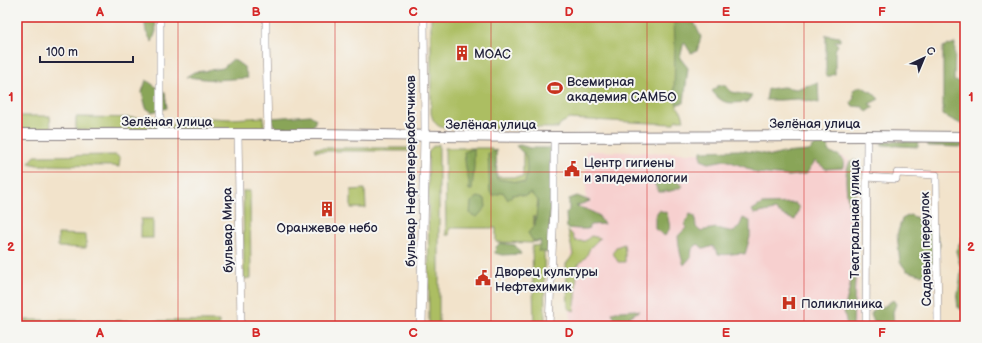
<svg xmlns="http://www.w3.org/2000/svg" width="982" height="343" font-family="'Balsamiq Sans',sans-serif">
  <style>
    .built { fill: #f7d0cf }
    .green { fill: #acbe62; stroke: #67704e }
    .forest { fill: #89a558; stroke: #56644a }
    .lines { fill: none; stroke-linecap: round; stroke-linejoin: round }
    .minor-casing { stroke: #8a8283; stroke-width: 8 }
    .tertiary-casing { stroke: #8a8283; stroke-width: 10 }
    .secondary-casing { stroke: #8a8283; stroke-width: 12 }
    .minor { stroke: #fff; stroke-width: 7 }
    .tertiary { stroke: #fff; stroke-width: 9 }
    .secondary { stroke: #fff; stroke-width: 10 }
    .grid { fill: none; stroke: #d62828; stroke-width: 1; stroke-opacity: 0.55 }
    .labels { text-anchor: middle; stroke-width: 4; stroke-linejoin: round; paint-order: stroke }
    .poi-label { font-size: 13px; fill: #22223b; stroke: #f6f6f2; text-anchor: start }
    .street-label { font-size: 13px; fill: #22223b; stroke: #f6f6f2 }
    .neatline { fill: none; stroke: #d62828; stroke-width: 1.5 }
    .grid-label { font-size: 13px; text-anchor: middle; font-weight: bold; fill: #d62828 }
  </style>
  <rect width="100%" height="100%" fill="#f6f6f2"/>
  <filter id="ink" filterUnits="userSpaceOnUse"><feTurbulence type="fractalNoise" baseFrequency=".025" numOctaves="2"/><feDisplacementMap in="SourceGraphic" scale="8" xChannelSelector="R" yChannelSelector="G"/><feConvolveMatrix kernelMatrix="1 2 1 2 8 2 1 2 1" color-interpolation-filters="sRGB"/></filter>
  <filter id="wash" filterUnits="userSpaceOnUse"><feTurbulence type="fractalNoise" baseFrequency=".012" numOctaves="4" result="noise"/><feDisplacementMap in="SourceGraphic" scale="16" xChannelSelector="R" yChannelSelector="G"/><feGaussianBlur stdDeviation="0.9" result="paint"/><feColorMatrix in="noise" values="0 0 0 0 0 0 0 0 0 0 0 0 0 0 0 0 0 1.4 0 .05"/><feComposite in="paint" operator="in"/></filter>
  <g filter="url(#wash)">
    <rect width="100%" height="100%" fill="#f2e3cb"/>
    <path class="built" d="M586 151 843 156 857 167 858 326H570L571 199 586 198Z"/>
    <g class="green">
      <path d="M431 17H679L677 106 682 113 684 120H676L673 124 569 119 560 124 558 128 457 127C444 130 434 128 431 113Z"/>
      <path d="M17 116H50L51 130H17Z"/>
      <path d="M76 117 158 118 157 129 153 130H76Z"/>
      <path d="M192 117 231 119 264 117V127L227 130 169 129 176 120Z"/>
      <path d="M439 144V326H429L428 153 432 147Z"/>
      <rect x="315" y="148" width="95" height="3"/>
      <path d="M445 148H492V177H523V150H551L550 241 534 242V216L533 243 496 242V228H450L449 235H446Z"/>
      <path d="M116 155 120 158 119 167 114 166 37 165 29 163 35 156Z"/>
      <path d="M365 189 366 208H351V190Z"/>
      <path d="M243 191H250L251 278 244 279Z"/>
      <rect x="141" y="219" width="12" height="19"/>
      <path d="M568 230 572 234 575 241H585L591 236 600 238 590 248 586 257 577 266 576 298 574 311 568 308 566 264 573 255Z"/>
      <path d="M58 234 86 235V248L58 247Z"/>
      <path d="M624 244 625 252V262H618L613 253 616 247Z"/>
      <path d="M544 245 545 326H534L532 246Z"/>
      <path d="M25 320 219 321V326H25Z"/>
    </g>
    <g class="forest">
      <path d="M144 17H155L156 31 152 42 146 32Z"/>
      <path d="M675 17H695L694 22 701 37 697 51 691 53 684 42 680 58 688 68 684 103 677 104 674 97 675 44 674 20Z"/>
      <path d="M826 35 840 37V41H834L838 45 835 50V74L830 76H826Z"/>
      <path d="M955 43 954 81 965 83V126L943 115V47Z"/>
      <path d="M233 59 244 67 248 78 214 80 186 77 194 72 204 71 223 68Z"/>
      <path d="M146 80 165 93 167 108 152 112 146 108 142 92Z"/>
      <path d="M818 83 819 103 798 99 780 100H766L768 89 783 87 797 89 802 87Z"/>
      <path d="M719 85H724L732 92 752 96 747 102C729 103 724 106 712 91Z"/>
      <path d="M861 86 869 91 872 92 879 99 869 104 874 107 867 112 863 107 852 106 851 102 854 98 853 90Z"/>
      <path d="M310 115 316 119 313 127 276 128 273 124 272 118Z"/>
      <path d="M883 141 919 142 918 147 881 145Z"/>
      <path d="M927 141 965 142V147L928 146Z"/>
      <path d="M817 143 829 145 828 151 832 154 838 155 844 160 843 168 826 169 815 161 806 174 789 176 756 173 745 167 725 160 709 163 701 160V151L739 150 760 153 772 156 783 153 809 151Z"/>
      <path d="M520 145 530 148H551L549 253 538 251 541 241H533L528 233 535 225 538 200 530 193 525 196 519 194 512 195 508 200 503 192 493 196 490 192 488 153 496 150 497 179 525 183 527 169 526 156 516 146Z"/>
      <path d="M474 148V167L472 190H469V181L466 169 464 152Z"/>
      <path d="M855 160 859 163 857 171 859 185 855 189 856 203 848 204C847 190 843 174 850 161Z"/>
      <path d="M662 180H675L683 186C675 191 667 192 659 192L655 185V181Z"/>
      <path d="M577 196 590 201 576 206 588 210 598 215 604 224 590 225 588 229H578L567 228 566 213 569 210V199Z"/>
      <path d="M478 197 485 199 486 207 477 217 470 214 471 202Z"/>
      <path d="M795 203 799 208 795 220 786 217 775 210 754 214 752 210 762 204Z"/>
      <path d="M659 210 667 213 670 228 665 236 655 229V216Z"/>
      <path d="M690 214 695 216 696 227 700 231 716 228 734 232 740 225 743 218 750 221V237L745 254C735 252 729 256 718 254L713 246 704 249 698 244 692 249 691 257 684 265C680 255 679 247 678 236L686 228 685 223Z"/>
      <path d="M910 215 922 220 937 234 940 245 937 252 932 270 921 275 907 271 900 262 897 235 902 219Z"/>
      <path d="M965 236V311L960 309 958 308 957 299 960 281 961 269 956 251 962 238Z"/>
      <path d="M500 243 515 245 521 254 502 255 495 253 496 247Z"/>
      <path d="M855 268 858 272 855 280 853 326H847L844 311 850 286 852 269Z"/>
      <path d="M893 300 896 304 893 312 894 325 873 321 871 314 876 307H883Z"/>
      <path d="M635 310 639 311 629 317 639 324 638 326H618L612 313 620 311Z"/>
    </g>
  </g>
  <g filter="url(#ink)">
    <g class="lines">
      <defs>
        <g id="minor">
          <path d="M160 17V134"/>
          <path d="M266 17V44L268 134"/>
          <path d="M424 17 425 136"/>
          <path d="M238 134 241 326"/>
          <path d="M867 177 896 179 897 173 936 175 938 323"/>
          <path d="M549 326 554 208V137"/>
          <path d="M866 326 867 136"/>
        </g>
        <path id="tertiary" d="M421 326 425 136"/>
        <path id="secondary" d="M17 134H318L441 136 554 137 867 136 965 137"/>
      </defs>
      <use href="#minor" class="minor-casing"/>
      <use href="#tertiary" class="tertiary-casing"/>
      <use href="#secondary" class="secondary-casing"/>
      <use href="#minor" class="minor"/>
      <use href="#tertiary" class="tertiary"/>
      <use href="#secondary" class="secondary"/>
    </g>
  </g>
  <path class="grid" d="M178 17V326M335 17V326M491 17V326M647 17V326M804 17V326M17 172H965"/>
  <defs>
    <symbol id="building-bare" viewBox="-9 -9 18 18"><path d="M-4-6H4V6H1V3H-1V6H-4ZM-2.5-4.3h1.7v1.8h-1.7ZM.8-4.3h1.7v1.8H.8ZM-2.5-1h1.7V.8h-1.7ZM.8-1h1.7V.8H.8Z" fill="#c8321e" stroke="#f6f6f2" stroke-width="2.5" paint-order="stroke"/></symbol>
    <symbol id="stadium-bare" viewBox="-9 -9 18 18"><path d="M0-5a6.5 5 0 1 0 0 10a6.5 5 0 1 0 0-10ZM-3.5-1.8h7v3.6h-7Z" fill="#c8321e" stroke="#f6f6f2" stroke-width="2.5" paint-order="stroke"/></symbol>
    <symbol id="civic-bare" viewBox="-9 -9 18 18"><path d="M-.6-6.5H3V-4.5H.6V-3L4-1V1h2V6H-6V1h2V-1L-.6-3ZM-1.2 2.5V6h2.4V2.5Z" fill="#c8321e" stroke="#f6f6f2" stroke-width="2.5" paint-order="stroke"/></symbol>
    <symbol id="hospital-bare" viewBox="-9 -9 18 18"><path d="M-5-5h3v3.5h4V-5h3V5h-3V1.5h-4V5h-3Z" fill="#c8321e" stroke="#f6f6f2" stroke-width="2.5" paint-order="stroke"/></symbol>
  </defs>
  <g fill-rule="evenodd">
    <use href="#building-bare" x="451" y="42" width="22" height="22"/>
    <use href="#stadium-bare" x="544" y="77" width="22" height="22"/>
    <use href="#civic-bare" x="561" y="158" width="22" height="22"/>
    <use href="#building-bare" x="316" y="198" width="22" height="22"/>
    <use href="#civic-bare" x="472" y="267" width="22" height="22"/>
    <use href="#hospital-bare" x="778" y="292" width="22" height="22"/>
  </g>
  <g class="labels">
    <g class="poi-label">
      <text x="474" y="58">МОАС</text>
      <text x="567" y="86">Всемирная<tspan x="567" dy="15">академия САМБО</tspan></text>
      <text x="584" y="167">Центр гигиены<tspan x="584" dy="15">и эпидемиологии</tspan></text>
      <text x="327" y="232" text-anchor="middle">Оранжевое небо</text>
      <text x="495" y="276">Дворец культуры<tspan x="495" dy="15">Нефтехимик</tspan></text>
      <text x="801" y="308">Поликлиника</text>
    </g>
    <g class="street-label">
      <text x="167" y="126">Зелёная улица</text>
      <text x="815" y="128">Зелёная улица</text>
      <text x="491" y="129">Зелёная улица</text>
      <text transform="translate(410 171) rotate(-90)" y="5">бульвар Нефтепереработчиков</text>
      <text transform="translate(854 219) rotate(-90)" y="5">Театральная улица</text>
      <text transform="translate(227 230) rotate(-91)" y="5">бульвар Мира</text>
      <text transform="translate(925 249) rotate(-91)" y="5">Садовый переулок</text>
    </g>
  </g>
  <rect width="982" height="343" fill="none" stroke="#f6f6f2" stroke-width="44"/>
  <g transform="translate(924 58) rotate(44)" stroke="#f6f6f2" stroke-width="3" paint-order="stroke">
  <path d="M0-3L7 15L0 10L-7 15Z" fill="#22223b"/>
  <text y="-6" font-size="11" font-weight="bold" text-anchor="middle" fill="#22223b">С</text>
  </g>
  <path d="M40 56v6h93v-6" fill="none" stroke="#22223b" stroke-width="2"/>
  <text x="46" y="56" font-size="12" fill="#22223b" stroke="#f6f6f2" stroke-width="3" paint-order="stroke">100 m</text>
  <rect x="22" y="22" width="938" height="299" class="neatline"/>
  <g class="grid-label">
    <text x="100" y="16">A</text>
    <text x="256" y="16">B</text>
    <text x="413" y="16">C</text>
    <text x="569" y="16">D</text>
    <text x="726" y="16">E</text>
    <text x="882" y="16">F</text>
    <text x="11" y="101">1</text>
    <text x="971" y="101">1</text>
    <text x="11" y="251">2</text>
    <text x="971" y="251">2</text>
    <text x="100" y="337">A</text>
    <text x="256" y="337">B</text>
    <text x="413" y="337">C</text>
    <text x="569" y="337">D</text>
    <text x="726" y="337">E</text>
    <text x="882" y="337">F</text>
  </g>
</svg>
